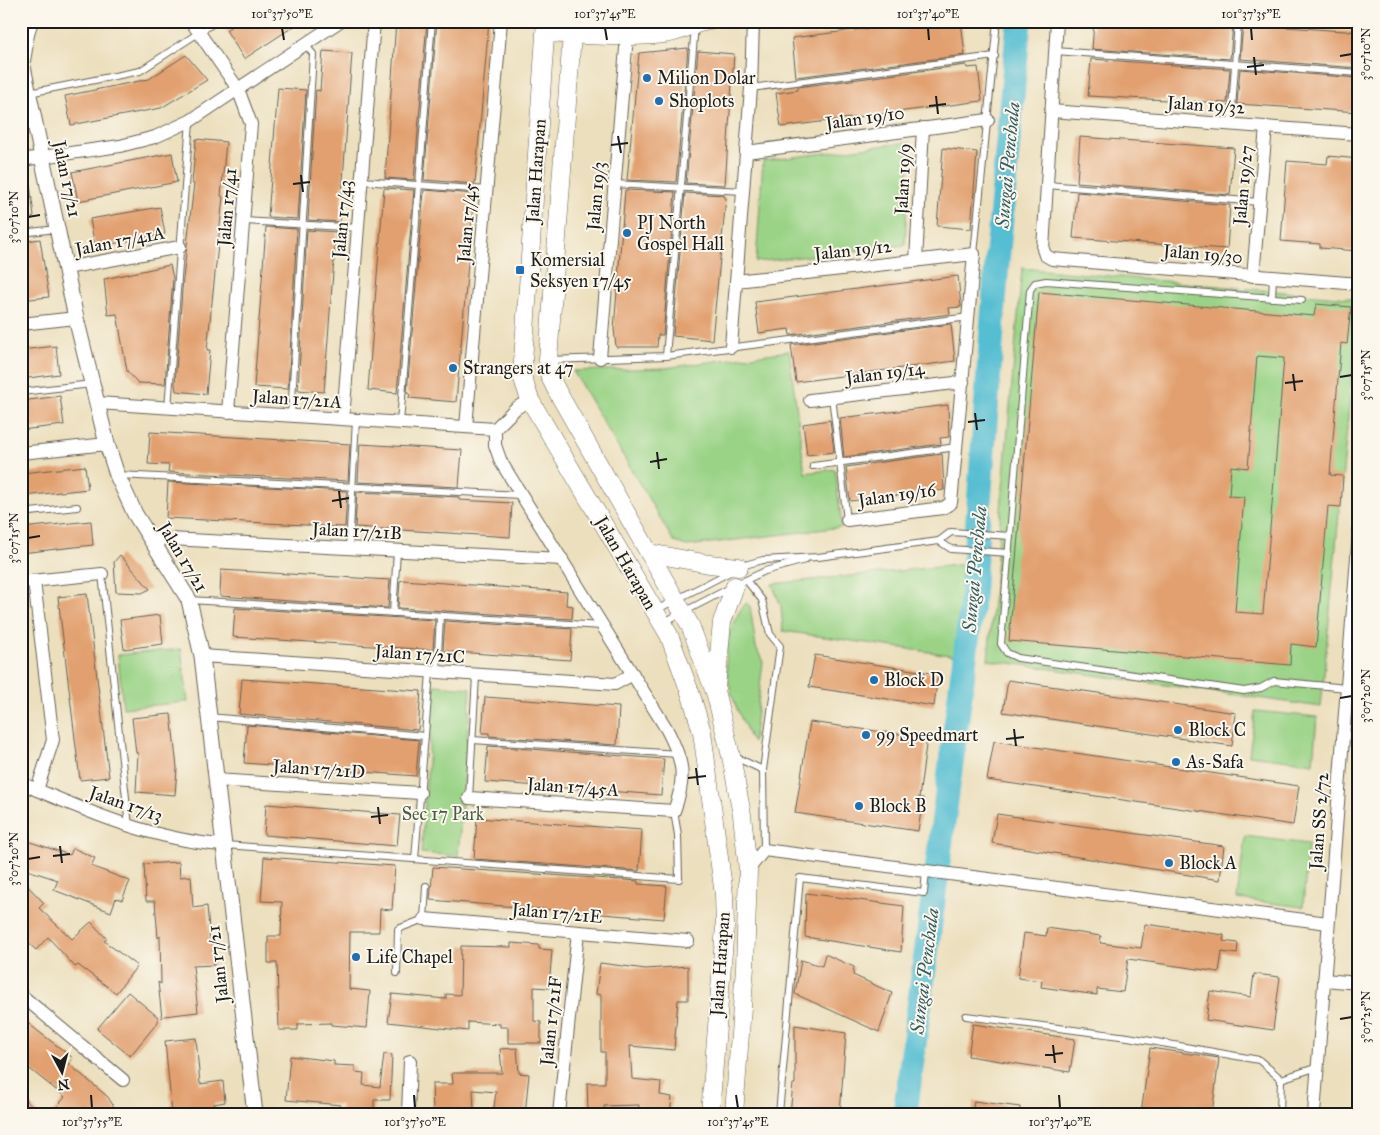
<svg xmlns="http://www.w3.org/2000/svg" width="1380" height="1135" font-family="'IM FELL Great Primer',serif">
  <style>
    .green { fill: #9ad386; stroke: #5b7851 }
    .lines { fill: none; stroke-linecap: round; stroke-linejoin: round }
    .river { stroke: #55bed2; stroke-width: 25 }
    .building { fill: #e2a06f; fill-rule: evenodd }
    .service-casing { stroke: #656054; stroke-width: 8 }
    .minor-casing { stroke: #656054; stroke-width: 14 }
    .tertiary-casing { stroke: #656054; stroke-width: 17 }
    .secondary-casing { stroke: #656054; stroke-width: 19 }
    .service { stroke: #fff; stroke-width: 6 }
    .minor { stroke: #fff; stroke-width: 12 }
    .tertiary { stroke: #fff; stroke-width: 15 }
    .secondary { stroke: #fff; stroke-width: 18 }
    .ticks { fill: none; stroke: #1c1c1c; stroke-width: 2 }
    .poi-dot { fill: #1f6fb2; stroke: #fbf7ec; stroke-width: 2 }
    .labels { text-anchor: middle; stroke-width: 4; stroke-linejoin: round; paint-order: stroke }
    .poi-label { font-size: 18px; fill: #1c1c1c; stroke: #fbf7ec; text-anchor: start }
    .street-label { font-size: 18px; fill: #1c1c1c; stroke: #fbf7ec }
    .park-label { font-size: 18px; fill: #485c41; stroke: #fbf7ec }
    .water-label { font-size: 19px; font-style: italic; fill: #335d65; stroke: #fbf7ec }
    .neatline { fill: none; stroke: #1c1c1c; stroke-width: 2 }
    .ticks-label { font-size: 12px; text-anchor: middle; fill: #1c1c1c }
  </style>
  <rect width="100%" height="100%" fill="#fbf7ec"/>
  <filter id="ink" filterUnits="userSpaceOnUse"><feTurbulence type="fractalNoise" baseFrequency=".02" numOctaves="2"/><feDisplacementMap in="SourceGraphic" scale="10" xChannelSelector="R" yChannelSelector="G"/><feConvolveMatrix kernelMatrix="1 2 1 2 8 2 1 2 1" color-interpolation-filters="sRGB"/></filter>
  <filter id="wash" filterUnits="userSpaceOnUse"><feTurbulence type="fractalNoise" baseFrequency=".0096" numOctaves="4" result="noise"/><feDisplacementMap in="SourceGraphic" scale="20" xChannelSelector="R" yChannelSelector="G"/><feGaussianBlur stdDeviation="1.12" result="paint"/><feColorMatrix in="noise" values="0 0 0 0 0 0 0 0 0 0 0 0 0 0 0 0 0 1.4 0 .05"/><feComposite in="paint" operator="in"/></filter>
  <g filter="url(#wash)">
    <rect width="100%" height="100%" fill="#ecdfbd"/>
    <g class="green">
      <path d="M910 142 905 245 756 262 763 161Z"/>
      <path d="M1022 268 1359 299 1321 707 988 660Z"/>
      <path d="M789 351 805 473 835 469 842 527 687 546 674 542 573 371 665 368Z"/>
      <path d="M967 564 957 656 783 631 781 606 772 584Z"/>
      <path d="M746 603 750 606 756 647 763 662 753 743C749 739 748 732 745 726 725 688 715 639 746 603Z"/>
      <path d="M181 649 188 702 123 708 118 655Z"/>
      <path d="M434 685 471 688 458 856 421 853Z"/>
      <path d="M1255 711 1317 717 1313 763 1249 755Z"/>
      <path d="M1245 836 1308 844 1303 907 1237 899Z"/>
    </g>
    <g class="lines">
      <path class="river" d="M905 1114 971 611 997 263 1019 21"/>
    </g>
    <g id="blocks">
      <g class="building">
        <path d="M239 21H302L244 59 226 30Z"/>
        <path d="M396 21H427L414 180 385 178Z"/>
        <path d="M437 21H489L475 184 424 180Z"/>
        <path d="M925 21H961L965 55 796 77 792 38Z"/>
        <path d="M1094 21 1233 23 1230 59 1092 49Z"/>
        <path d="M1243 24 1359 32V68L1240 59Z"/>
        <path d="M688 48 676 182 627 180 639 53Z"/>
        <path d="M323 51 352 53 340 222 308 220 316 90 320 91Z"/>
        <path d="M698 51 734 54 725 185 686 183Z"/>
        <path d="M186 55 207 80 161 108 71 125 65 96 149 79Z"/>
        <path d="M1091 59 1230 69 1227 103 1088 96Z"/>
        <path d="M966 65 967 68 978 67 982 101 781 127 776 93 798 90V87Z"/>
        <path d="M1240 69 1359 78V112L1237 104Z"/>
        <path d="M278 88 306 90 298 219 268 217Z"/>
        <path d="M1080 137 1234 148 1230 195 1077 182Z"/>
        <path d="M196 139 226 142 221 196 223 197 207 350H210L206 394 176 391 175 384 183 279 194 184 192 183Z"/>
        <path d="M943 148 977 152 971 229 937 226Z"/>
        <path d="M172 153 177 182 78 201 72 172Z"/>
        <path d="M1328 156 1359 159 1358 251 1320 248V244L1281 241 1287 161 1327 164Z"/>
        <path d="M21 168H28L34 216 21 228Z"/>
        <path d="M384 188 414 190 397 393 368 390Z"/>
        <path d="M424 190 474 194 456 402 409 398 410 394 407 393Z"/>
        <path d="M625 190 675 192 663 335H658L657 347H616L614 329Z"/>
        <path d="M1077 192 1230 205 1227 249 1073 238Z"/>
        <path d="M685 193 724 195V197L726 198 712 340 673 336Z"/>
        <path d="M160 207 165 234 95 247 90 219Z"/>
        <path d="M266 227 297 229 288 389 254 387Z"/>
        <path d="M307 230 336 232 324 392 298 390Z"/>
        <path d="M40 239 49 297 21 300V242Z"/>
        <path d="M170 265 173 278 165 384 138 383 127 371 117 314 108 315 104 279Z"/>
        <path d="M958 276 961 307 949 308 950 314 790 335 789 329 759 333 755 302Z"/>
        <path d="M1039 292 1314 316 1316 304 1351 307 1347 344 1341 343 1330 475 1343 476 1341 507 1328 506 1316 647 1291 644 1290 665 1009 641ZM1257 356 1284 358 1263 614 1235 612 1244 497 1229 496 1231 466 1248 468Z"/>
        <path d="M951 324 955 361 796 382 791 345Z"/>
        <path d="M56 346 59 374 21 379V350Z"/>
        <path d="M60 396 64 425 21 430V401Z"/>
        <path d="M948 405 949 437 940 438 941 444 844 457 840 418Z"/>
        <path d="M830 420 834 452 807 455 803 424Z"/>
        <path d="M150 432 350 444 348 481 168 472 169 465 148 464Z"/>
        <path d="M360 444 462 450 459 487 358 482Z"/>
        <path d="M942 454 944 490 850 501 846 467Z"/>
        <path d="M85 466 88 489 24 496 22 473Z"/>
        <path d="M168 482 347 491 345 527 166 518Z"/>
        <path d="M357 492 459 497V500L512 503 510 537 355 527Z"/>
        <path d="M91 521 93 545 21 553V528Z"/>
        <path d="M120 555 150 589 142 593 116 592 114 562Z"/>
        <path d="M221 570 390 580 388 608 220 596Z"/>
        <path d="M403 580 567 592 566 605 573 606 572 619 398 608 400 581Z"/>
        <path d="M87 594 109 777 80 780 58 597Z"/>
        <path d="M235 608 435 620 433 650 233 637Z"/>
        <path d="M160 615 163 644 124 649 120 620Z"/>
        <path d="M445 621 572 629 570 660 443 651Z"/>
        <path d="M815 655 938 674 934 706 809 687Z"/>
        <path d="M242 679 421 691 418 730 239 714Z"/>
        <path d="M1008 680 1236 713 1232 746 1003 712Z"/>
        <path d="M485 697 619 707 617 745 489 736V733H482Z"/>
        <path d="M171 714 177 768 175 795 136 792 138 753H136L132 718Z"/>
        <path d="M810 722 927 738 919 798H923L918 831 795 813Z"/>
        <path d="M247 725 419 740 416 776 244 763Z"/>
        <path d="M994 741 1299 786 1293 825 987 780Z"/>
        <path d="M488 746 664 759 661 795 485 782Z"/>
        <path d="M266 804 400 815 397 846 264 835Z"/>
        <path d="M997 814 1224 846 1220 880 992 843Z"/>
        <path d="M477 818 642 830 639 871 474 859Z"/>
        <path d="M21 839 70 855 73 848 95 858 91 866 130 881 122 900 116 898 111 912 54 890 58 880 21 868Z"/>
        <path d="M264 857 395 866 392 910 380 909 379 932H350L349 989 370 991 367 1028 331 1025V1023L298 1024V1030H279L277 963H268V936H281L282 902 261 901Z"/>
        <path d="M179 862 180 877 191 876 193 908 207 906 210 941H213L214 965 193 966 198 1012 164 1016 162 1018 158 982 161 984 160 936 158 938 155 901H146L144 864Z"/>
        <path d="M433 867 638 881V884L667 886 664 919 430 900Z"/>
        <path d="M21 879 44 903 39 908 72 939 91 922 107 939 104 941 137 966 116 993 78 965 75 967 48 937 36 950 21 937Z"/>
        <path d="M806 893 904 906 901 952 805 937Z"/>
        <path d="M1145 924 1224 935 1223 941 1238 943 1237 954 1222 952 1219 972 1128 959 1123 992 1097 989V995L1041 987 1042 981 1018 978 1024 933 1046 936 1047 928 1101 936 1100 943 1141 948Z"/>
        <path d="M511 943 539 945V949L552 950 549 988 534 987V1021L541 1022V1043H508V1027H500V1024L468 1022V1031L388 1022 392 994 446 999V994L460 995 461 946 511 947Z"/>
        <path d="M825 954 854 967 853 975 892 993 879 1032 795 994 801 960 822 966Z"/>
        <path d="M600 963 646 969 688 966V1000H678L674 1050 630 1046 632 1079 661 1082 660 1095 672 1097 670 1114H638L639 1105 604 1106 605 1111 588 1112 587 1083H605V1052H601V995L596 994Z"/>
        <path d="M1254 974 1280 977 1273 1030 1206 1020 1210 991 1251 997Z"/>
        <path d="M128 992 158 1017V1022L130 1056 97 1029Z"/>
        <path d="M21 1018 73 1058 69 1064 108 1097 118 1114H51L65 1097 21 1062Z"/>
        <path d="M973 1024 1075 1039 1070 1072 968 1056Z"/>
        <path d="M795 1025 846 1033 840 1114H790L793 1084H795Z"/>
        <path d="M196 1038 200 1084 223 1081 225 1102 214 1104 215 1114H172L165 1041Z"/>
        <path d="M517 1048 519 1073 529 1074 525 1114H493L496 1092 473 1090 474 1111H457V1114L433 1112 432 1084H453L452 1073H502L500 1049Z"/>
        <path d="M1150 1048 1219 1058 1212 1114H1141Z"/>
        <path d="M384 1054 392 1055 390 1100H374V1114H340L341 1105 286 1100 290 1056 334 1061V1065L355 1066V1072L364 1073 363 1085 380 1087Z"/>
        <path d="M21 1095 39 1114H21Z"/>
        <path d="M974 1101 1020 1107V1114H972Z"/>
      </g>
    </g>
  </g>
  <g filter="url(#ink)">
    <use href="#blocks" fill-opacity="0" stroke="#656054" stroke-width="1"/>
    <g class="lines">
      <defs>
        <g id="service">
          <path d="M1055 51 1359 73"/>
          <path d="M751 88 995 56"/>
          <path d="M29 93 140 71 217 21"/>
          <path d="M1231 124 1238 21"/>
          <path d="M362 181 487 190"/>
          <path d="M614 184 743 191"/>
          <path d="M1047 185 1259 202"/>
          <path d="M244 221 359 228"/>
          <path d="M21 233 57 229"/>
          <path d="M974 254 997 21"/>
          <path d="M1272 298 1273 277"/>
          <path d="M1302 300 1046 281 1035 283 1030 290 1001 644 1007 653 1018 658 1244 691 1261 688 1274 681 1347 688"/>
          <path d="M666 356 695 26"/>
          <path d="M549 360 666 356 969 317"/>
          <path d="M21 392 92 384"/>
          <path d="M832 397 847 520"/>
          <path d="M168 408 190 121"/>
          <path d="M291 416 313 54 305 44"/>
          <path d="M400 423 432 21"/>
          <path d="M813 466 957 447"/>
          <path d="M118 475 520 495"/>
          <path d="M21 513 77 507"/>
          <path d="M939 541 951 549 1009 553"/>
          <path d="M349 548 356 420"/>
          <path d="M741 566 763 560 818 557 939 541 951 532 1010 536"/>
          <path d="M102 574 129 826"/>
          <path d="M746 580 762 600 770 634 780 646 763 770 764 850"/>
          <path d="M744 581 765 571 805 560"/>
          <path d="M190 600 602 626"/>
          <path d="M656 610 732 571"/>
          <path d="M393 613 397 551"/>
          <path d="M664 622 730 588"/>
          <path d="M437 673 440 616"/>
          <path d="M209 717 425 736"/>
          <path d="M473 740 678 754"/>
          <path d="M735 757 763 770"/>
          <path d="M469 798 476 676"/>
          <path d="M225 845 679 879 678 835 674 811"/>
          <path d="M415 859 430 673"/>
          <path d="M397 973 398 929 424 919 426 886"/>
          <path d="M966 1016 1128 1037 1259 1060 1281 1079 1280 1114"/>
          <path d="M1281 1079 1318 1067"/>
          <path d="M779 1114 800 878 924 893 926 871"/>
        </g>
        <g id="minor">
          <path d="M191 21 238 89 251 124 228 412"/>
          <path d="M1057 21 1043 249 1045 255 1052 259 1359 284"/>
          <path d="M1051 111 1359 134"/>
          <path d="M746 152 988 120"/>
          <path d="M21 160 120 146 155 137 190 121 340 21"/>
          <path d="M916 261 923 128"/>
          <path d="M66 268 180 247"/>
          <path d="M1253 276 1266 127"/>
          <path d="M736 281 974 254 951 503 943 508 847 520"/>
          <path d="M21 324 76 318"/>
          <path d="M731 347 751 88 753 21"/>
          <path d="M600 358 627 36"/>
          <path d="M810 400 963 382"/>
          <path d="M97 403 495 429"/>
          <path d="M343 419 374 21"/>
          <path d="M466 427 501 21"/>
          <path d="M21 453 107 444"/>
          <path d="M150 538 562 559"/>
          <path d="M34 581 53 740 37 790"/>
          <path d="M21 582 102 574"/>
          <path d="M202 656 615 684 633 674"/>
          <path d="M216 780 420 793"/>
          <path d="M21 783C86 811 153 840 223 845"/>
          <path d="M469 798 674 811C687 776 683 760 666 728L501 462 495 445V429L516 408 530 400"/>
          <path d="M748 870 764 850 1328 923"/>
          <path d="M424 919 688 941"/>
          <path d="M1324 980 1359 983"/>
          <path d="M21 995 123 1080"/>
          <path d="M408 1114 410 1061"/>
          <path d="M559 1114 578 932"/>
          <path d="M1314 1114 1359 531"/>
        </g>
        <path id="tertiary" d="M31 21C24 33 26 49 22 62L76 318 107 444 117 475 135 514 189 600 202 656 255 1114"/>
        <g id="secondary">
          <path d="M546 21 522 376 530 400 669 635 691 695 702 732 724 895 725 927 710 1114"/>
          <path d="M573 21 548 360 550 377 557 391 690 625 716 695 731 756 742 815 748 870 745 967 734 1114"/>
          <path d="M545 33C585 35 625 38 664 34 679 33 693 23 708 21"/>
          <path d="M649 553 709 564 739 567"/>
          <path d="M716 688 722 622 735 586"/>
        </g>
      </defs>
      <use href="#service" class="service-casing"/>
      <use href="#minor" class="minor-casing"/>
      <use href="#tertiary" class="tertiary-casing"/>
      <use href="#secondary" class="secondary-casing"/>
      <use href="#service" class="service"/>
      <use href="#minor" class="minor"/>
      <use href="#tertiary" class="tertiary"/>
      <use href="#secondary" class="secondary"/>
    </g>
  </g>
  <path class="ticks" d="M282 28 284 40M605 28 607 40M928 28 929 40M1251 28 1252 40M1340 56 1352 54M1254 57 1256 75M1247 67 1264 65M936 96 938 114M929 106 946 104M618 136 621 153M611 145 628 143M301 175 303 192M293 184 310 182M28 217 40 215M1293 374 1295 391M1340 377 1352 375M1285 383 1303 381M975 413 977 430M968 422 985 420M657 452 659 469M650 462 667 459M339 491 341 508M332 501 349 498M28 538 40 536M1340 698 1352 696M1014 729 1016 746M1006 739 1024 737M696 768 698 785M688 778 706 776M378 807 380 824M371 817 388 815M60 846 62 863M53 856 70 854M28 859 40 857M1340 1019 1352 1017M1053 1045 1055 1063M1045 1055 1063 1053M91 1095 92 1108M414 1095 415 1108M736 1095 738 1108M1059 1095 1060 1108"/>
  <g class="poi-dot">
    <circle cx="647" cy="78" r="5"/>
    <circle cx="659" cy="101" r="5"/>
    <circle cx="627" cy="233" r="5"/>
    <rect x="515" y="265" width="10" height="10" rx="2.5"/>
    <circle cx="453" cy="368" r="5"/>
    <circle cx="874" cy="680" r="5"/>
    <circle cx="1178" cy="730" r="5"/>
    <circle cx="866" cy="735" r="5"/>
    <circle cx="1176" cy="762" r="5"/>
    <circle cx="859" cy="806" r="5"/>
    <circle cx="1169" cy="863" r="5"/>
    <circle cx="356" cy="957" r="5"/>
  </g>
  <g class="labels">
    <g class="poi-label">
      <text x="657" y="84">Milion Dolar</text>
      <text x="669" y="107">Shoplots</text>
      <text x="637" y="229">PJ North<tspan x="637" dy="21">Gospel Hall</tspan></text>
      <text x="530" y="266">Komersial<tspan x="530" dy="21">Seksyen 17/45</tspan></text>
      <text x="463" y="374">Strangers at 47</text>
      <text x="884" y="686">Block D</text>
      <text x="1188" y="736">Block C</text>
      <text x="876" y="741">99 Speedmart</text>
      <text x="1186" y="768">As-Safa</text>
      <text x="869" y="812">Block B</text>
      <text x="1179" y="869">Block A</text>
      <text x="366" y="963">Life Chapel</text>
    </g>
    <g class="street-label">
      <text transform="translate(1206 105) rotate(4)" y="6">Jalan 19/32</text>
      <text transform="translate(865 118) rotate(-8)" y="6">Jalan 19/10</text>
      <text transform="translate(536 171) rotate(-86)" y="6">Jalan Harapan</text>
      <text transform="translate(67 179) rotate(78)" y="6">Jalan 17/21</text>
      <text transform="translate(903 179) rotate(-87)" y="6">Jalan 19/9</text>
      <text transform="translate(1243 185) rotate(-85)" y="6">Jalan 19/27</text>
      <text transform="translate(596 196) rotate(-85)" y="6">Jalan 19/3</text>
      <text transform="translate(227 207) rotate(-85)" y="6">Jalan 17/41</text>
      <text transform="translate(342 219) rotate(-85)" y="6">Jalan 17/43</text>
      <text transform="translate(467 223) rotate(-85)" y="6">Jalan 17/45</text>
      <text transform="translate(120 241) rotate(-11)" y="6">Jalan 17/41A</text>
      <text transform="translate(853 250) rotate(-6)" y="6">Jalan 19/12</text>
      <text transform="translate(1203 254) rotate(5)" y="6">Jalan 19/30</text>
      <text transform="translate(885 373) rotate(-7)" y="6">Jalan 19/14</text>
      <text transform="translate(297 399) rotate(4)" y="6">Jalan 17/21A</text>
      <text transform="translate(897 495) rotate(-8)" y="6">Jalan 19/16</text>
      <text transform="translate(357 531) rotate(3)" y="6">Jalan 17/21B</text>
      <text transform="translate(183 557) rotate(59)" y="6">Jalan 17/21</text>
      <text transform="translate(626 563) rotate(60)" y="6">Jalan Harapan</text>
      <text transform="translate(420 654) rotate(4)" y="6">Jalan 17/21C</text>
      <text transform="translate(319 769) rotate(4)" y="6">Jalan 17/21D</text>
      <text transform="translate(573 787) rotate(4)" y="6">Jalan 17/45A</text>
      <text transform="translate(126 804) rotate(19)" y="6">Jalan 17/13</text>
      <text transform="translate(1319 821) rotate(-86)" y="6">Jalan SS 2/72</text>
      <text transform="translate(557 913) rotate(5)" y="6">Jalan 17/21E</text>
      <text transform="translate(218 964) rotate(-97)" y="6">Jalan 17/21</text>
      <text transform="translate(720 964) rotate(-86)" y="6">Jalan Harapan</text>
      <text transform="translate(551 1021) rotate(-84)" y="6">Jalan 17/21F</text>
    </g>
    <g class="park-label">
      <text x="443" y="820">Sec 17 Park</text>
    </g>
    <g class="water-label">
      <text transform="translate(1007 165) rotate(-85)" y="7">Sungai Penchala</text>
      <text transform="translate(974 569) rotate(-85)" y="7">Sungai Penchala</text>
      <text transform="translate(924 971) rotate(-83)" y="7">Sungai Penchala</text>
    </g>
  </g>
  <rect width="1380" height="1135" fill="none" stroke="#fbf7ec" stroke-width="55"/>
  <g transform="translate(62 1072) rotate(173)" stroke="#fbf7ec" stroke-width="4" paint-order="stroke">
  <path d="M0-4L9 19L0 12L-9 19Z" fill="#1c1c1c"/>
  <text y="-8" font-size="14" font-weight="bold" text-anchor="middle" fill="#1c1c1c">N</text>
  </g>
  <rect x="28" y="28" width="1324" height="1080" class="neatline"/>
  <g class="ticks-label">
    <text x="282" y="18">101°37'50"E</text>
    <text x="605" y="18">101°37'45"E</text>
    <text x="928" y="18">101°37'40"E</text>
    <text x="1251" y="18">101°37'35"E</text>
    <text transform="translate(1366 54) rotate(-90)" y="4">3°07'10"N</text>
    <text transform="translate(14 217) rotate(-90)" y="4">3°07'10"N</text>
    <text transform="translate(1366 375) rotate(-90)" y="4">3°07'15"N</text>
    <text transform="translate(14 538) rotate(-90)" y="4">3°07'15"N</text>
    <text transform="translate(1366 696) rotate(-90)" y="4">3°07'20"N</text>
    <text transform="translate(14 859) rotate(-90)" y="4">3°07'20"N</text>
    <text transform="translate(1366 1017) rotate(-90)" y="4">3°07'25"N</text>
    <text x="92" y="1126">101°37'55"E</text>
    <text x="415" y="1126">101°37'50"E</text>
    <text x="738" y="1126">101°37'45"E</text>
    <text x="1060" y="1126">101°37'40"E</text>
  </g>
</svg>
